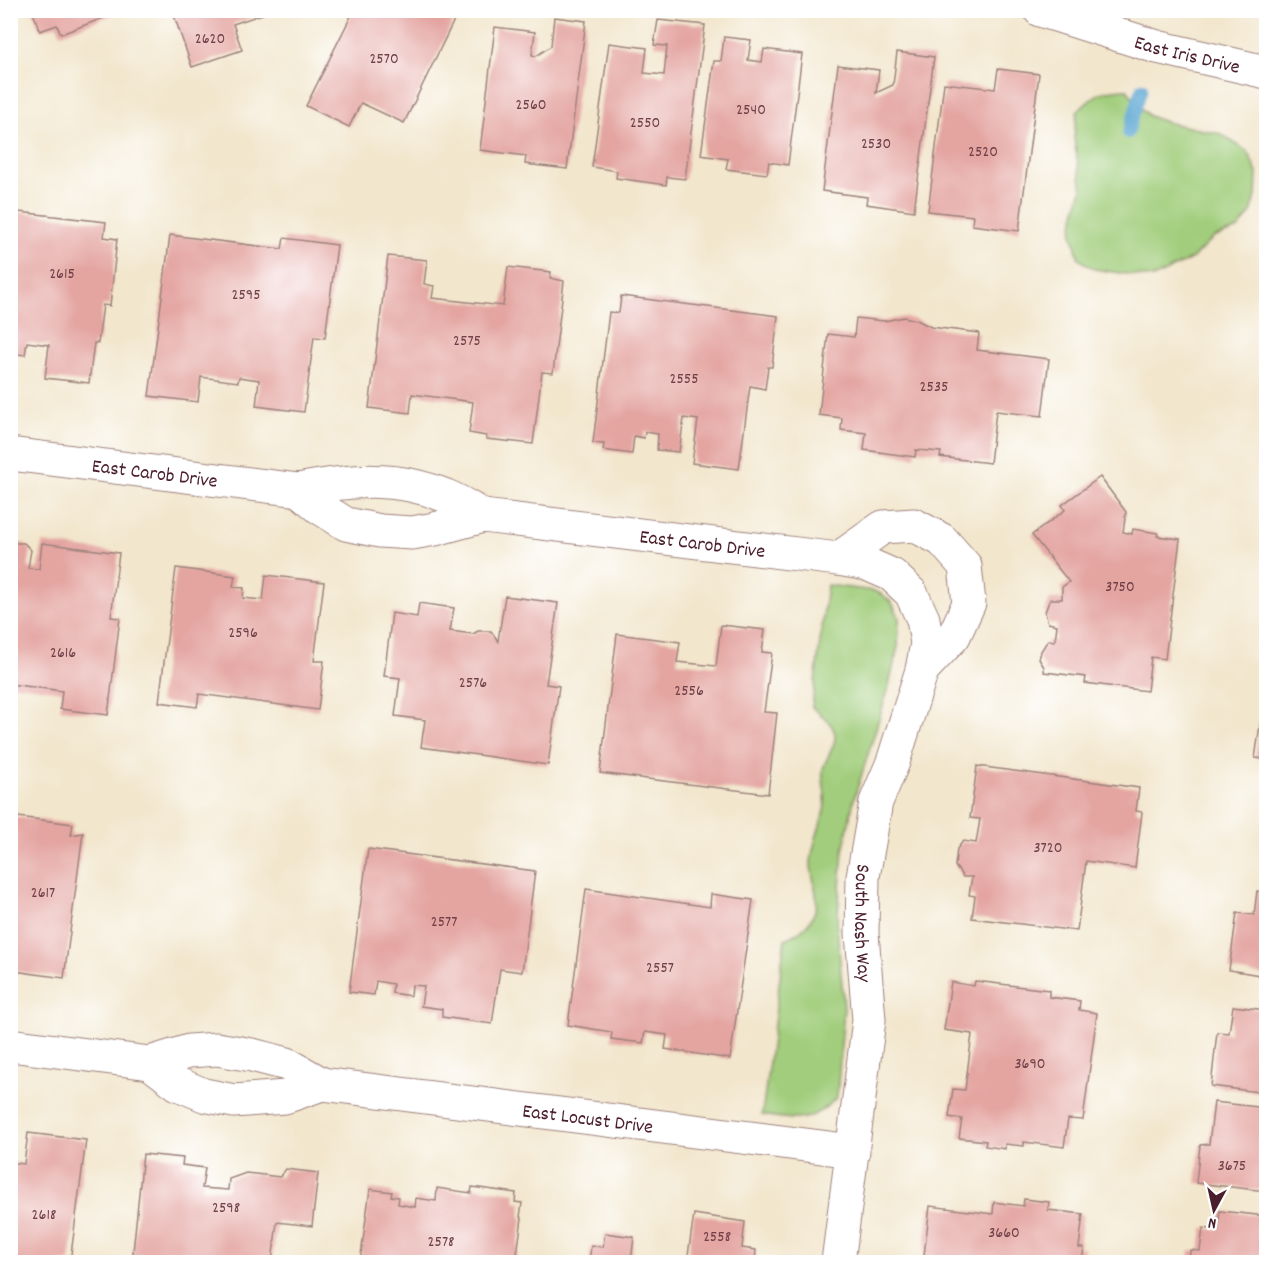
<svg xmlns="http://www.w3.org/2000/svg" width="1277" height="1273" font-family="Dekko,sans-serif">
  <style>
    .green { fill: #a1cd7b; stroke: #767653; stroke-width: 1.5 }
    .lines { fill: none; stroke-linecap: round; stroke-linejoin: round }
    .stream { stroke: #59a4d1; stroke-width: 12 }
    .building { fill: #e4a5a1 }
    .minor-casing { stroke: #9e827c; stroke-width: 35 }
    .minor { stroke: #fff; stroke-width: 33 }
    .labels { text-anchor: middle; stroke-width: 5; stroke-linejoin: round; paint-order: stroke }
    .number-label { font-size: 16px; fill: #704048 }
    .street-label { font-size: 20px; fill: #4a1f2b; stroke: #fff }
  </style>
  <rect width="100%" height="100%" fill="#fff"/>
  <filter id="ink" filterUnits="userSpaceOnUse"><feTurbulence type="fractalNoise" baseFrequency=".0167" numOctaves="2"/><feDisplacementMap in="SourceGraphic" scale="12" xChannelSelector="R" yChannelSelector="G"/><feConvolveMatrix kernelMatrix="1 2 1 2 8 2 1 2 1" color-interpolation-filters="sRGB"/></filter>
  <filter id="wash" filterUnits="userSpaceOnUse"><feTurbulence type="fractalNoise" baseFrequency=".008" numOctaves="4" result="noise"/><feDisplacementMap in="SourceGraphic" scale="24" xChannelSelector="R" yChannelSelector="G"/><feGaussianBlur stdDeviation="1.35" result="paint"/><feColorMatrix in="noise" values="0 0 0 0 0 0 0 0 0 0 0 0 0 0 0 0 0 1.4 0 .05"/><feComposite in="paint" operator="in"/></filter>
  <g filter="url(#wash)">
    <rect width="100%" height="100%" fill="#f2e6cc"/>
    <g class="green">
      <path d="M1127 89 1137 104 1149 116 1166 122 1221 134 1248 152 1257 173 1256 196 1251 213 1238 229 1213 238 1193 258 1153 278 1094 269 1079 259 1072 233 1075 213 1082 190 1074 138 1077 112C1097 93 1099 90 1127 89Z"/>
      <path d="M827 585 874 591 883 595 892 603 899 617 898 646 888 690 854 799 843 851 837 925 844 1008 837 1097C809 1125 798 1120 762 1115L785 939C800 932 811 925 816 908 819 893 811 878 811 863 812 843 822 825 825 805 827 793 821 781 823 769 826 757 836 747 835 735 834 723 819 714 812 707Z"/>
    </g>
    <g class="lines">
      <path class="stream" d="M1128 133 1142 88"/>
    </g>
    <g id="blocks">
      <g class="building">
        <path d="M32 10H113L114 14 61 34 57 25 40 31Z"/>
        <path d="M172 10H272V11L233 24 242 50 192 67Z"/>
        <path d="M354 10H459L404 123 361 103 349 127 306 106Z"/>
        <path d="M554 17 586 21 567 169 525 164 526 156 480 150 495 27 535 32 532 55 536 56 551 46Z"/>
        <path d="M658 20 705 25 685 179 667 177 666 185 616 178 617 171 592 167 609 43 647 48 644 73 664 75 667 46 654 45Z"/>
        <path d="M724 37 751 40 748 60 762 62 764 49 802 54 788 165 769 162 767 174 726 169 728 159 701 155 714 61H721Z"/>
        <path d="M897 52 934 57 914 211 866 204 867 197 822 191 838 65 879 70 876 93 893 85Z"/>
        <path d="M998 69 1039 74 1019 231 972 225 973 216 928 211 944 83 995 89Z"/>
        <path d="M10 211 106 222 104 237 117 239 110 306 103 305 98 343H94L89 383 45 378 49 345 27 342 25 355 10 353Z"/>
        <path d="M170 235 282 249 284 238 337 245 325 338 314 337 304 412 256 406 259 380 239 377 238 382 201 377 198 402 149 396Z"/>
        <path d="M388 256 427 260 424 284 434 286 432 298 503 306 508 267 551 272 550 278 564 281 553 373 542 372 533 444 486 439V436L469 433 473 402 412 394 410 413 369 408Z"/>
        <path d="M621 296 778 316 772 367H768L765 389 750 386 739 469 692 463 698 420 684 418 679 452 657 450 658 434 645 432 644 438 634 436 632 454 603 450 604 444 593 443 609 312 619 313Z"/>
        <path d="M904 317 917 320 931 327 979 333 977 350 1049 359 1042 416 996 411 990 463 940 457 941 452 916 450 915 457 864 450 866 433 841 430 842 418 819 415 828 334 854 337 856 318 884 321Z"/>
        <path d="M1100 477 1126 512 1123 532 1132 534 1133 529 1158 533 1157 536 1180 539 1165 659 1151 657 1147 691 1085 683 1086 677 1044 672V667L1039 659 1041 651 1048 640 1055 641 1057 625 1048 623 1045 612 1050 599H1062V587L1069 582 1032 535 1065 510 1062 505Z"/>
        <path d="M10 543H24L31 550 28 568 39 569 42 543 119 553 111 617 120 618 108 715 60 709 62 691 10 684Z"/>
        <path d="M176 568 235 576 233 587 244 588 243 598 263 600 266 575 324 582 314 661H324L318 710 199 694 197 707 159 702Z"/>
        <path d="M505 596 558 603 546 684 559 686 548 765 421 747 425 720 395 716 400 678 384 676 392 613 417 617 419 603 454 608 450 631 473 634 478 631H491L498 641Z"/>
        <path d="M721 625 765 630 762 652 772 653 764 712 777 713 768 794 600 773 617 634 680 642 677 662 716 666Z"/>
        <path d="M1264 699H1266V759L1255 758Z"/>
        <path d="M977 766 1139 788 1136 811 1142 812 1135 868 1086 861 1077 931 972 918 975 896 969 895 972 877H963L955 866 957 849 963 841 976 843 980 819 970 818Z"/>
        <path d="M10 816 73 824 71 835 83 833 64 978 14 971 17 948 10 947Z"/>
        <path d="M1265 841H1266V870L1262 869Z"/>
        <path d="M368 849 535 871 522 972 500 969 492 1024 442 1017V1009L421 1006 424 986 412 985 411 996 392 993 393 984 376 981 374 995 349 992Z"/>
        <path d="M586 889 710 907 711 894 753 900 730 1059 665 1049 667 1035 645 1032 643 1043 611 1039 612 1032 568 1025Z"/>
        <path d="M1257 891 1266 893V976L1229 970 1237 913 1254 915Z"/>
        <path d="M975 981 1049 990V997L1080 1001 1079 1010 1097 1013 1083 1120 1068 1119 1064 1147 1024 1142V1146L1005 1144V1149L985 1146 986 1141 959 1138 962 1119 949 1117 953 1089 965 1090 972 1034 944 1030 951 982 974 986Z"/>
        <path d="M1233 1006 1266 1010V1093L1211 1086 1217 1032 1229 1033Z"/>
        <path d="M1214 1102 1266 1108V1191L1196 1183 1200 1145 1209 1144Z"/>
        <path d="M28 1133 86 1140 70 1262H10V1162L24 1164Z"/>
        <path d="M143 1154 183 1158 182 1165 205 1168 202 1188 228 1190 229 1179 246 1173 280 1177 286 1169 318 1173 312 1226 277 1222 272 1262H132Z"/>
        <path d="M472 1187 516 1193 515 1202 522 1203 520 1217 522 1218 516 1262H360L370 1189 392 1192 391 1196 399 1197 398 1204 415 1207 416 1198 436 1201 437 1188 471 1193Z"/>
        <path d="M1024 1199 1049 1202 1048 1210 1083 1214 1079 1248H1084L1082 1262H952L953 1259 924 1255 930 1206 993 1214 994 1202 1023 1206Z"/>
        <path d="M1220 1211 1266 1216V1262H1189L1190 1250 1200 1251 1203 1228 1218 1230Z"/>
        <path d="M694 1214 745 1222 742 1248 756 1250 755 1262H687Z"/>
        <path d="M605 1233 634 1237 631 1262H589L591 1246 603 1247Z"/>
      </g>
    </g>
  </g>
  <g filter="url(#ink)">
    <use href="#blocks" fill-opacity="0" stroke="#9e827c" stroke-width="1.5"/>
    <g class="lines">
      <defs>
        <g id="minor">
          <path id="s1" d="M1040 10 1157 47 1266 72"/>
          <path id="s2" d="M10 454 299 490C350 480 396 475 446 496 459 501 471 509 483 516L838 559 867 564 892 575 911 593 923 619 927 643 922 670 893 762 876 802 863 877 862 933 869 1020 838 1262"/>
          <path d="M299 490 319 507 346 524 380 531 412 533 435 529 483 516"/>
          <path d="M838 559 883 527 914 525 942 540 965 566 969 603 954 636 922 670"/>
          <path id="s3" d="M10 1045 150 1063 189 1051 217 1049 252 1055 287 1064 322 1084 853 1151"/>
          <path d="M150 1063 178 1084 204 1095 234 1101 285 1097 322 1084"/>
        </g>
      </defs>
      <use href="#minor" class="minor-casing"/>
      <use href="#minor" class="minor"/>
    </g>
  </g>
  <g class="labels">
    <g class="number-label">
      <text x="210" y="43">2620</text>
      <text x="384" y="63">2570</text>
      <text x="531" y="109">2560</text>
      <text x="751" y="114">2540</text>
      <text x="645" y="127">2550</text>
      <text x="876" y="148">2530</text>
      <text x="983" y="156">2520</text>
      <text x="62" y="278">2615</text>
      <text x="246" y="299">2595</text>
      <text x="467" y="345">2575</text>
      <text x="684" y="383">2555</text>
      <text x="934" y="391">2535</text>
      <text x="1120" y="591">3750</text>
      <text x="243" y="637">2596</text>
      <text x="63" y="657">2616</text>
      <text x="473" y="687">2576</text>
      <text x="689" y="695">2556</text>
      <text x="1048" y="852">3720</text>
      <text x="43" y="897">2617</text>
      <text x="444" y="926">2577</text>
      <text x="660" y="972">2557</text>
      <text x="1030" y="1068">3690</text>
      <text x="1232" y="1170">3675</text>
      <text x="226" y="1212">2598</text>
      <text x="44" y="1219">2618</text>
      <text x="1004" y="1237">3660</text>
      <text x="717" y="1241">2558</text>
      <text x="441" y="1246">2578</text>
    </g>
    <g class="street-label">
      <text dy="7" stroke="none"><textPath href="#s1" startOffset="154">East Iris Drive</textPath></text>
      <text dy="7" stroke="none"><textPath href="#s2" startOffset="146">East Carob Drive</textPath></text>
      <text dy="7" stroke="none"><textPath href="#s2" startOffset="704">East Carob Drive</textPath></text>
      <text dy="7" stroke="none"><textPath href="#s2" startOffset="1266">South Nash Way</textPath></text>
      <text dy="7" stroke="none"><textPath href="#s3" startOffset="590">East Locust Drive</textPath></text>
    </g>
  </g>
  <rect width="1277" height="1273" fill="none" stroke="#fff" stroke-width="36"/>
  <g transform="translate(1214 1210) rotate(188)" stroke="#ffffff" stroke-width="4.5" paint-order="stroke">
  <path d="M0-4.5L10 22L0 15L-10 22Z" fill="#4a1f2b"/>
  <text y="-9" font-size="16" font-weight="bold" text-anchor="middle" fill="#4a1f2b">N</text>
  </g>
</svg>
